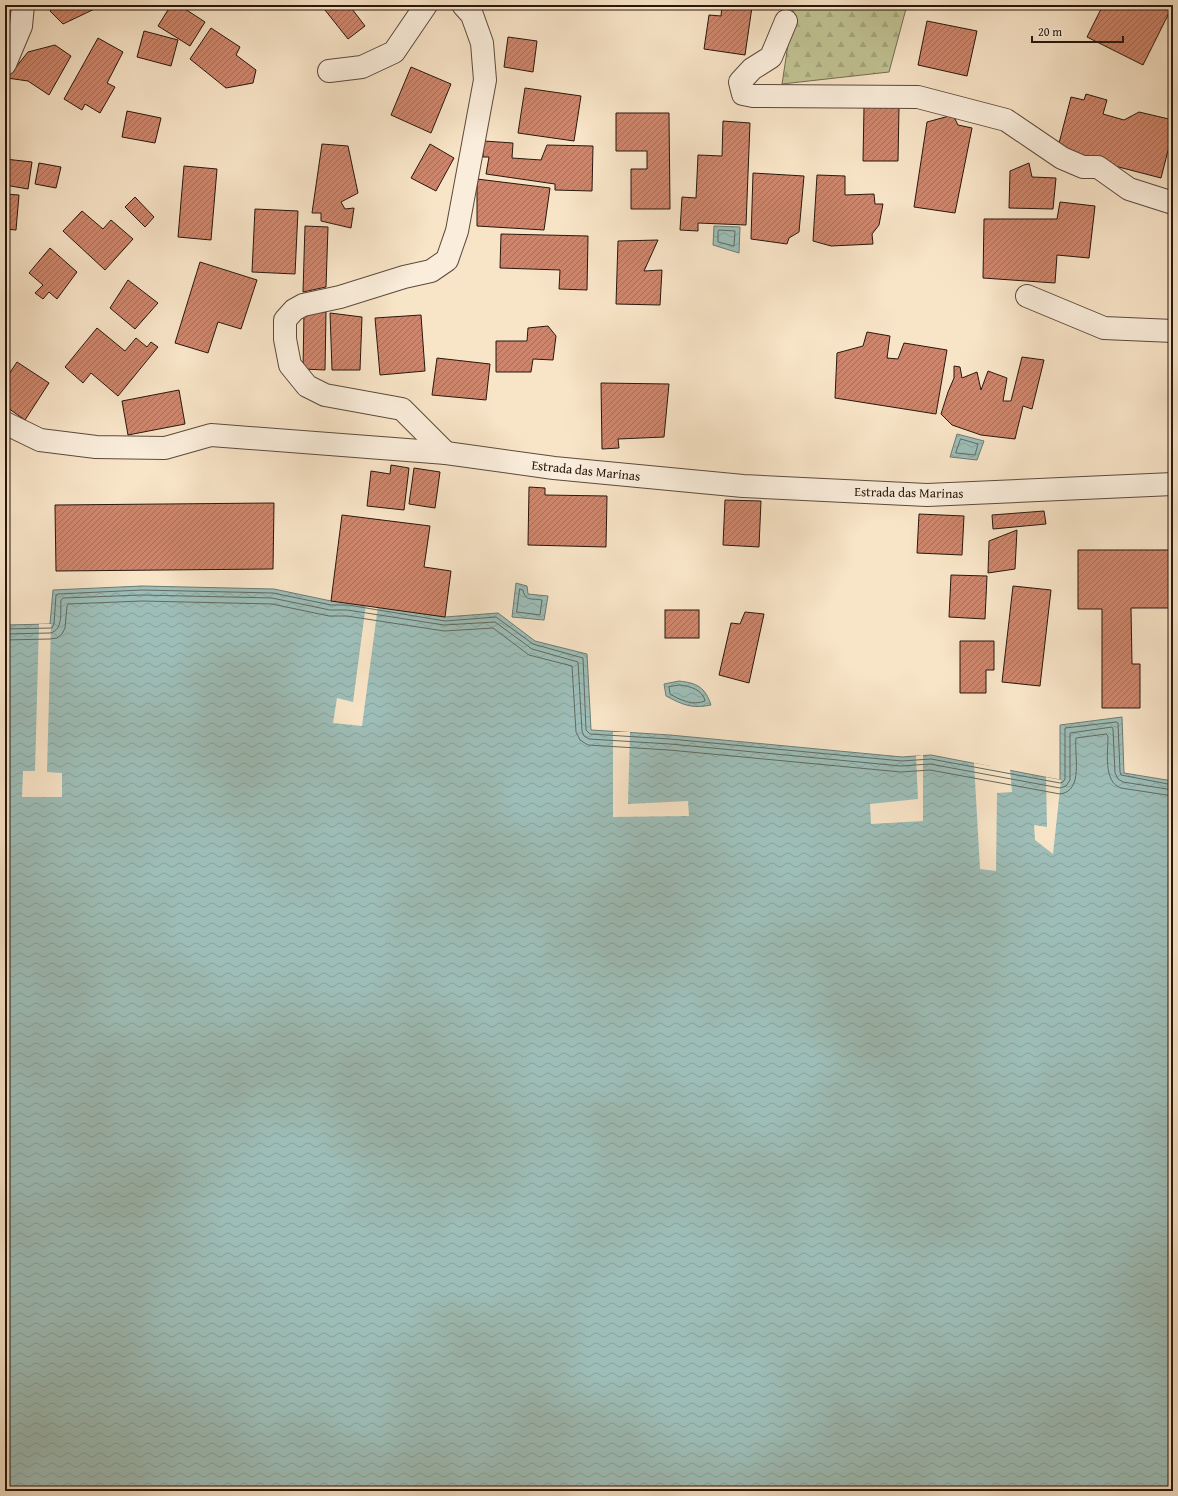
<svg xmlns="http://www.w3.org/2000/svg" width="1178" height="1496" font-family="'Gentium Book Plus',serif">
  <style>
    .forest { fill: url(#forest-firs); stroke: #746d50 }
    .water { fill: url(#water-waves); stroke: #6e7b74 }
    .pier { fill: #f8e4c7 }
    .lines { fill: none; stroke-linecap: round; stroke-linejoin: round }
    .shore { stroke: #626a62; stroke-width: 1 }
    .building { fill: url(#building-hatch); stroke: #28170d }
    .minor-casing { stroke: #5c4a3c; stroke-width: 24 }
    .minor { stroke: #faeddb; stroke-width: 22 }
    .labels { text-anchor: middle; stroke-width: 3; stroke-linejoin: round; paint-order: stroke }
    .street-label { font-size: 13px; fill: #28170d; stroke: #faeddb }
  </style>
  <defs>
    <pattern id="forest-firs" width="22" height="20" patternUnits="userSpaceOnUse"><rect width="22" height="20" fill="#c1c393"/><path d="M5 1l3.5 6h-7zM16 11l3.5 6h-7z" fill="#a6a77e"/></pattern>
    <pattern id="water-waves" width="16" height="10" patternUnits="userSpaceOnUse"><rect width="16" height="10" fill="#9dbeb8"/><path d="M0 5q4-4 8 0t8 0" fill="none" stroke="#87a39d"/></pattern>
    <pattern id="building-hatch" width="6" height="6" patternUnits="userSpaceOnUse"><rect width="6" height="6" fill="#cd866d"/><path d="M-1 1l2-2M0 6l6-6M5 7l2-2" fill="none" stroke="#a66d58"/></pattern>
  </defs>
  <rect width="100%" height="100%" fill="#f8e4c7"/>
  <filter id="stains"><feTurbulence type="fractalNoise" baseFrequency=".005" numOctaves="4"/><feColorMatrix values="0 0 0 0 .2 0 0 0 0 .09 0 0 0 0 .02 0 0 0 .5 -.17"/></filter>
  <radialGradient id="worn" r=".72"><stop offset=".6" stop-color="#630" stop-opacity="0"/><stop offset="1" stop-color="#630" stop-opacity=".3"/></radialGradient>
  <path class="forest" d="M794 5H907L889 72 782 84Z"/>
  <g class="water">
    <path d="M714 226 740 227 739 253 713 245Z"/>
    <path d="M957 434 984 441 977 460 950 457Z"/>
    <path d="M516 583 527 586 528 594 548 596 544 620 512 617Z"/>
    <path d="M142 586 274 589 331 601H348L445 617 498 613 535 641 587 654 591 730 670 735 902 757 931 755 1060 780V725L1122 717 1124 773 1173 781V1491H5V625L50 624 53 590Z"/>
    <path d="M679 681C697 683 705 687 711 705 692 709 683 705 666 696L664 684Z"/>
  </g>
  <g class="pier">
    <path d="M366 604 378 606 362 726 333 723 337 698 353 702Z"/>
    <path d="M39 624H51L47 772 62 773V797H22L23 771H35Z"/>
    <path d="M613 732H630L628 804 688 801 689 816 613 817Z"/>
    <path d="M923 755V821L871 824 870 804 918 799 916 756Z"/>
    <path d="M974 763 991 766V764L1010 768 1012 792 997 793 996 871 980 869Z"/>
    <path d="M1046 777 1061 780 1053 854 1035 840 1034 825 1047 827Z"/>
  </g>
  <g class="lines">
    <g class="shore">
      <path d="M719 230 735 231 734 246 718 242V232Z"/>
      <path d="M961 439 978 444 975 455 956 453Z"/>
      <path d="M520 589 523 590C525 602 533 598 542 600L540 615 517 612Z"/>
      <path d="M5 629 52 628 54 624 56 595 58 594 142 590 273 593 331 605H348L445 621 496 617 533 644 583 658 586 730 590 734 670 739 902 761 931 759 1060 783 1063 782 1065 779V728L1116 722 1118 723 1120 772 1121 775 1173 785"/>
      <path d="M5 634 50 633C64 630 60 611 61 600L63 598 142 595 272 598 330 610H347L444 625 495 622 532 649 578 662 582 731 584 736 589 739 670 744 901 766 930 764 1060 788 1066 786 1070 780V733L1112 727 1113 729 1115 773 1118 779 1123 782 1173 790"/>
      <path d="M5 640 50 639 57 638 62 634 65 628 67 606 68 604 142 601 272 604 329 616H347L444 631 493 628 529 655 572 666 576 732 580 740 588 745 669 750 901 772 930 770 1060 794C1084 791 1074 755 1076 738L1106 734 1108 736C1108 752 1103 782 1121 788L1173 796"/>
      <path d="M680 685C690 686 703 690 705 701 693 706 680 700 670 694L669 687Z"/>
    </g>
  </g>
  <g class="building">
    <path d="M55 5H103L63 24 50 11Z"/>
    <path d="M171 5H179L205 22 190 46 158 26Z"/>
    <path d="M321 5H349L365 26 348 39Z"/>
    <path d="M722 5H761V8L752 7 745 55 704 49 709 15 721 16Z"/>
    <path d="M1103 5H1157L1170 11 1143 65 1087 37Z"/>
    <path d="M5 6H13L5 42Z"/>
    <path d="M927 21 977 31 967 76 918 65Z"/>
    <path d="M211 28 240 47 236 55 256 70 253 83 226 88 190 59Z"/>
    <path d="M144 31 178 40 171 66 137 57Z"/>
    <path d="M508 37 537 41 533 72 504 67Z"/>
    <path d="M98 38 123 52 107 83 115 87 100 113 85 104 82 110 64 99Z"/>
    <path d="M55 45 71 56 49 95 28 81 7 78 28 52Z"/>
    <path d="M411 67 451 84 431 133 391 115Z"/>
    <path d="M525 88 581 96 574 141 518 133Z"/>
    <path d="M1086 94 1107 100 1103 114 1124 120 1139 112 1173 120V131L1161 178 1057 151 1071 97 1084 100Z"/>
    <path d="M864 107H899L898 161H863Z"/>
    <path d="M127 111 161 118 155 143 122 137Z"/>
    <path d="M616 113H669L670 209H631V169H647V151H616Z"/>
    <path d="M953 115 958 125 972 128 955 213 914 207 927 122Z"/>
    <path d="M723 121 750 123 746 225 698 223V231L680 230 682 197 696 198 698 155 722 156Z"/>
    <path d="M484 141 513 143 512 158 541 160 547 145 593 146 592 191 555 190V184L486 174 489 157H483Z"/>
    <path d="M322 144 348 146 358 193 341 202 345 209 354 208 351 228 321 221V213H312Z"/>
    <path d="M430 144 454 158 436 191 411 178Z"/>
    <path d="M5 159 32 162 28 189 5 185Z"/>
    <path d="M39 163 61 167 56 188 35 184Z"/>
    <path d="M1029 163 1032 177 1056 178 1053 209 1009 208 1010 171Z"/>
    <path d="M184 166 217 169 211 240 178 237Z"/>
    <path d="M753 173 804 176 799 232 789 238 787 244 751 239Z"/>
    <path d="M817 175 845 176V195L874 194 875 204H883L879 225 872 234 873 244 831 246 813 241Z"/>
    <path d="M477 179 550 188 544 230 477 226Z"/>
    <path d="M5 194 19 195 16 230 5 229Z"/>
    <path d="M135 197 154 217 145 227 125 207Z"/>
    <path d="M1060 202 1095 206 1089 258 1057 255 1055 283 983 278 984 219H1057Z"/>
    <path d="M255 209 298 211 295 274 252 272Z"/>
    <path d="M82 211 103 229 111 220 133 239 105 270 63 231Z"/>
    <path d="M305 226 328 227 326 287 303 292Z"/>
    <path d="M501 234 588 236 587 290 559 289 560 270 500 268Z"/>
    <path d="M658 240 644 271 662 270 660 305 616 304 618 241Z"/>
    <path d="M50 248 77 272 57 299 49 292 43 299 35 293 43 285 29 273Z"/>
    <path d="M200 262 257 280 241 329 218 322 208 353 175 343Z"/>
    <path d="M128 280 158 303 135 329 110 308Z"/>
    <path d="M304 311 326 312 325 370 303 369Z"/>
    <path d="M330 313 362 317 360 370H332Z"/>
    <path d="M421 315 425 371 380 375 375 318Z"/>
    <path d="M548 326 556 336 553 360 533 359 531 372H496V341H527L528 328Z"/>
    <path d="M97 328 125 351 136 338 147 347 151 342 158 347 118 396 91 373 83 383 65 367Z"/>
    <path d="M867 332 890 336 887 358 898 359 904 343 947 350 936 414 835 398 837 353 863 346Z"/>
    <path d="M1022 357 1044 360 1032 409 1023 406 1015 439 981 435 952 425 941 414 948 392 954 378V366L960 367 962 378 977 372 981 390 988 371 1007 378 1003 401H1011Z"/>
    <path d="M437 358 490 364 486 400 432 395Z"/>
    <path d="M17 362 49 383 25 420 5 406V380Z"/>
    <path d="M601 383 669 384 664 437 618 439 619 448 602 449Z"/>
    <path d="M179 390 185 424 128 435 122 401Z"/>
    <path d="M391 465 409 468 404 510 367 506 371 471 390 474Z"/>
    <path d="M414 468 440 472 435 508 409 504Z"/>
    <path d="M529 487 545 488V495L607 496 606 547 528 545Z"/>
    <path d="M725 500 761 501 759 547 723 545Z"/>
    <path d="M274 503 273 569 56 571 55 505Z"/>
    <path d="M1044 511 1046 524 993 529 992 515Z"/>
    <path d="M919 514 964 516 962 555 917 553Z"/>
    <path d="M342 515 430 526 424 567 451 571 445 617 331 601Z"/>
    <path d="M1017 530 1015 569 988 573 989 541Z"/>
    <path d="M1078 550H1173V608H1131L1132 664H1140V708H1102V609H1078Z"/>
    <path d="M951 575 987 576 985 619 949 617Z"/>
    <path d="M1013 586 1051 590 1040 686 1002 682Z"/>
    <rect x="665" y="610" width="34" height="28"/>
    <path d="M745 612 764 614 749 683 719 675 731 623 740 624Z"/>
    <path d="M960 641H994V670H986V693H960Z"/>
  </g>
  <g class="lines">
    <defs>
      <g id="minor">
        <path d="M786 21 771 57 752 69 740 82 743 94 753 96 918 97 1006 120 1062 158 1083 167H1098L1129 189 1173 203"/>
        <path d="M5 64 21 26 23 5"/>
        <path d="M329 71 362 67 394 52 426 5"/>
        <path d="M1027 296 1104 328 1173 331"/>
        <path d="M5 423 40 440 96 447 165 448 211 435 446 453 554 468 743 486 927 495 1173 484"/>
        <path d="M446 453 402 409 325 395 307 386 290 365 285 339V320L294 310 303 305 340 297 404 277 431 271 447 260 457 231 485 80 482 43 472 15 463 5"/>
      </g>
    </defs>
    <use href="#minor" class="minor-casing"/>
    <use href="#minor" class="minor"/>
  </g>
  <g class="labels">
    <g class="street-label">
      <text transform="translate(586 470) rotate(6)" y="5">Estrada das Marinas</text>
      <text transform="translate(909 492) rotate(1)" y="5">Estrada das Marinas</text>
    </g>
  </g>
  <rect width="1178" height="1496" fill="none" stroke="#f8e4c7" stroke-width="20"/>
  <rect x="6" y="6" width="1166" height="1484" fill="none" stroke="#28170d" stroke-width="2"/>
  <rect x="10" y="10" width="1158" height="1476" fill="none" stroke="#28170d"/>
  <path d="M1032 36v6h91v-6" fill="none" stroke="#28170d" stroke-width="2"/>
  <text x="1038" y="36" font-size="12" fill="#28170d" stroke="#faeddb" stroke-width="3" paint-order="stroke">20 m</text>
  <rect width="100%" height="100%" filter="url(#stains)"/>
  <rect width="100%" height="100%" fill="url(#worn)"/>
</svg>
